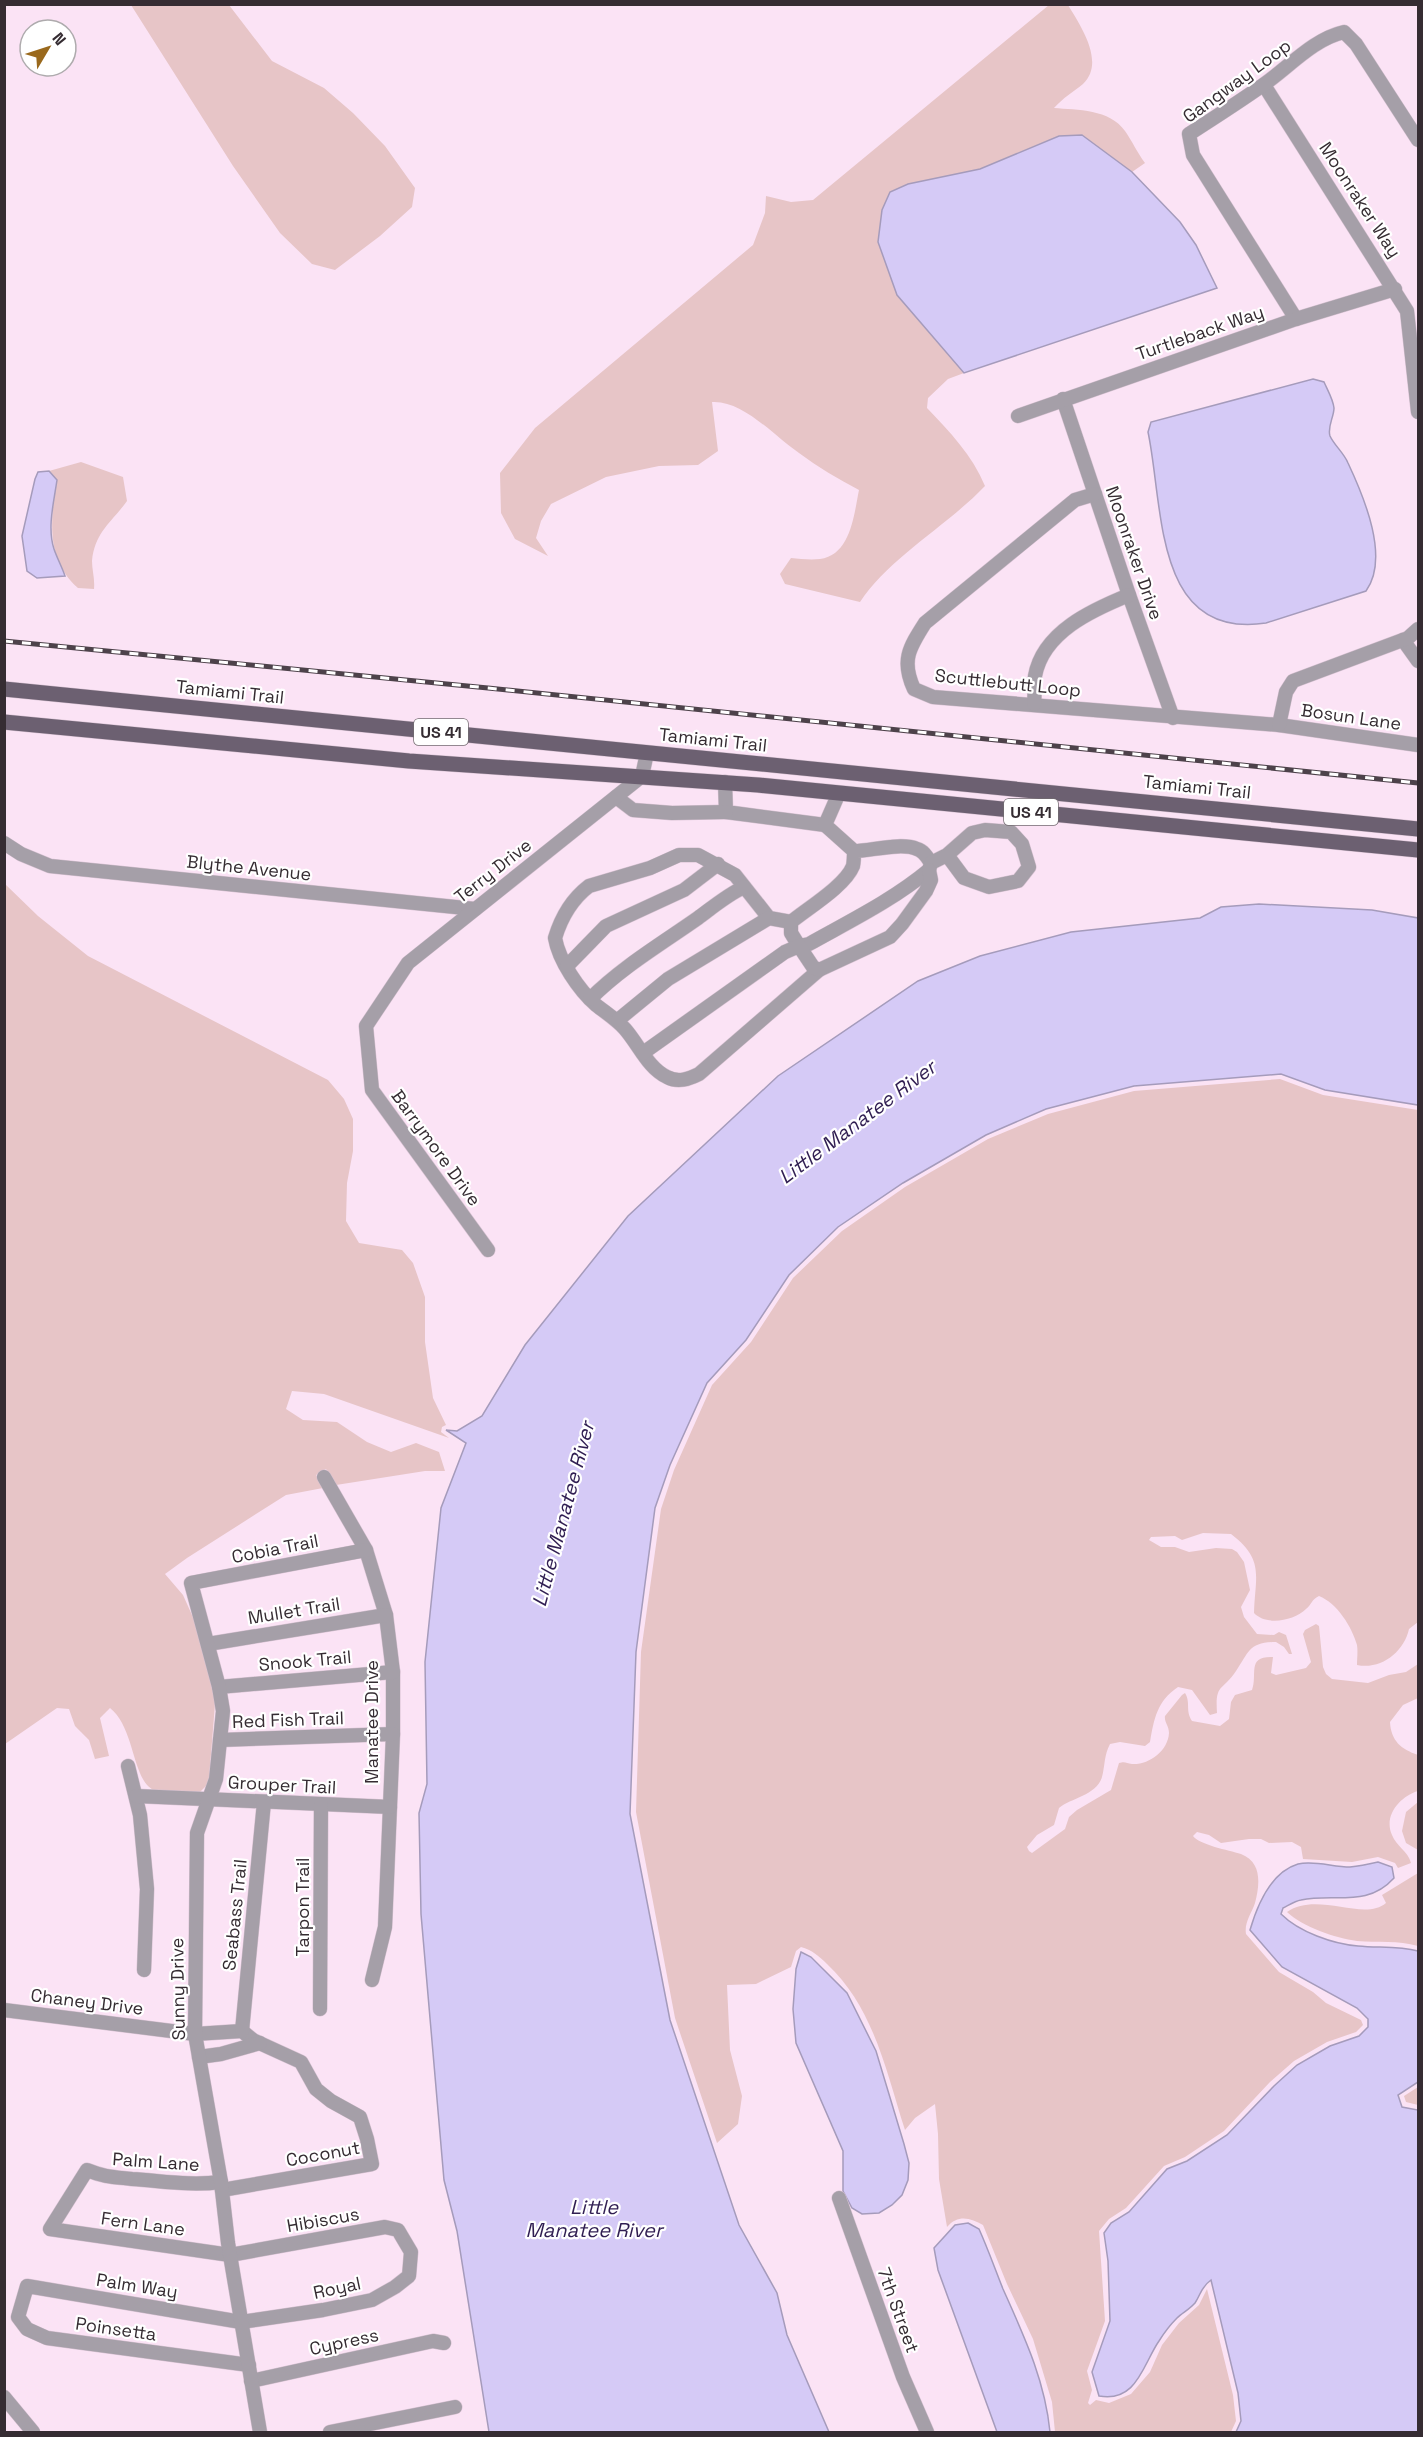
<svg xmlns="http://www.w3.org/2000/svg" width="1423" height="2437" font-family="'Space Grotesk',sans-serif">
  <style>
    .green { fill: #e7c5c7 }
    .water { fill: #d5caf6; stroke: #a59bbb; stroke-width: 1.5 }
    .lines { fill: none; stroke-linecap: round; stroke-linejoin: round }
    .minor-casing { stroke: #d7c2d2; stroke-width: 15 }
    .primary-casing { stroke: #d7c2d2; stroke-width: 16 }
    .minor { stroke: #a59fa8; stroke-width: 14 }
    .primary { stroke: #6c6071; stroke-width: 15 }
    .rail-casing { stroke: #4d424a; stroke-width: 5 }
    .rail { stroke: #fff; stroke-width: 3; stroke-dasharray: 9; stroke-linecap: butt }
    .labels { text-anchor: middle; stroke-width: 4.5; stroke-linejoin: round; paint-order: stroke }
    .shield { fill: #fff; stroke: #726b70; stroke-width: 1.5 }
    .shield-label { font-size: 16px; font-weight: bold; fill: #352c32 }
    .street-label { font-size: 18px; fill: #352c32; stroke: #fff }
    .water-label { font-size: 20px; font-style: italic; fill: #301e52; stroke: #fff }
  </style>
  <rect width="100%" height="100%" fill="#fbe3f5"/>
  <g class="green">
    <path d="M131 5H229L272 61 324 88 353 113 385 146 415 188 412 207 380 236 335 270 312 264 280 233 233 166Z"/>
    <path d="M1049 5H1068C1080 25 1106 62 1083 84 1073 92 1063 98 1054 108 1077 110 1110 109 1125 131 1132 141 1137 152 1145 163L1132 172 1082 135 1059 136 980 169 908 184 890 192 919 321 964 373 948 379 928 398 927 408C950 432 972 455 985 486 948 525 889 558 860 602L785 584 780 574 791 558C800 559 811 560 820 559 851 555 854 514 859 490 838 479 818 467 799 453 774 436 743 400 712 402L718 451 698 465 659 466 606 477 551 504 541 521 536 538 548 556 515 539 501 513 500 473 535 428 753 245 765 213 766 196 791 202 813 200Z"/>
    <path d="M81 462 123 477 127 501C111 523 95 532 92 561 92 570 95 579 94 589L78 588C46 560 50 520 57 480L49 471Z"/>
    <path d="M4 883 38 916 88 956 328 1080 344 1099 353 1119V1151L347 1183 346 1221 359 1243 402 1250 413 1263 425 1297V1342L433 1398 446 1425 442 1427 441 1432 449 1438 324 1394 292 1391 286 1409 303 1420 337 1422 367 1442 391 1452 416 1443 439 1452 445 1471H425L336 1485 326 1469 316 1475 323 1488 286 1495 187 1558 165 1574 183 1595 196 1624 213 1688 215 1704 209 1779 207 1785 199 1793C186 1792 170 1794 157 1791 132 1786 136 1728 110 1708L100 1718 109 1756 95 1759 89 1740 75 1726 69 1709 57 1708 5 1744Z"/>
    <path d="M1280 1079 1323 1095 1418 1110V1622L1409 1629C1404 1652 1381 1670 1357 1665 1357 1659 1358 1651 1357 1645 1352 1627 1337 1603 1319 1596 1311 1600 1312 1604 1306 1609 1294 1621 1266 1626 1254 1613 1255 1576 1265 1560 1231 1534L1203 1533 1182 1540 1175 1536 1151 1537 1149 1540 1161 1547H1175L1189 1552 1216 1548 1232 1549 1237 1552 1244 1562 1250 1590 1241 1607 1244 1617 1257 1634 1274 1635 1279 1632 1286 1635 1292 1654H1289L1284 1647 1276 1642C1249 1642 1249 1652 1236 1671 1222 1692 1215 1683 1217 1713L1210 1715 1192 1690 1178 1687C1157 1701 1154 1719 1150 1742L1145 1746 1120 1742 1110 1744C1104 1755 1105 1766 1102 1777 1097 1795 1071 1798 1059 1808L1054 1825 1037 1835 1027 1847 1029 1851 1032 1853 1065 1829 1069 1817 1077 1810 1111 1790 1119 1763C1125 1761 1126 1763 1132 1764 1149 1765 1168 1751 1169 1733 1169 1726 1164 1722 1165 1716L1182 1695 1185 1693C1191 1703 1185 1710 1192 1721L1220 1726 1229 1719 1231 1702 1235 1695 1252 1690C1258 1674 1246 1656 1273 1657L1271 1673 1276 1675 1306 1668 1311 1662 1303 1634 1305 1630 1316 1624 1319 1626 1323 1667 1326 1674 1332 1679 1368 1683 1389 1675 1406 1672 1418 1664V1698L1403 1705 1390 1722C1391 1741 1401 1749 1418 1755V1791C1401 1796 1383 1815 1392 1835 1396 1846 1408 1851 1411 1863L1398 1868 1395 1863 1378 1857 1352 1862 1303 1859 1301 1847 1292 1842 1269 1843 1261 1839H1249L1221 1843 1209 1835 1197 1832 1193 1836C1200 1845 1228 1850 1241 1854 1262 1862 1260 1884 1255 1903 1252 1913 1244 1922 1246 1934L1279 1972 1313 1992 1326 2003 1361 2020 1363 2025 1356 2032 1327 2042 1294 2061 1270 2082 1224 2131 1185 2157 1164 2166 1126 2208 1109 2219 1099 2231 1105 2321 1087 2371 1092 2390 1088 2403 1090 2405 1096 2400 1109 2403 1131 2394 1150 2372 1162 2345 1179 2323 1199 2305 1207 2289 1233 2395 1236 2421 1231 2432H1055L1052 2402 1033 2339 1007 2284 983 2225C971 2218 958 2214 947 2227L939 2179 938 2134 935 2104 915 2118 905 2130C886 2071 874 2008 827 1964 819 1956 812 1950 801 1947L796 1951 791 1967 756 1984 727 1985 730 2050 742 2096 738 2124 717 2143 675 2018 636 1812 641 1652 661 1509 674 1470 712 1385 751 1342 793 1278 842 1231 905 1187 988 1139 1048 1114 1134 1091Z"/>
    <path d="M1418 1802V1850L1406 1843 1402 1831 1406 1812Z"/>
    <path d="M1418 1873V1946C1398 1940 1378 1943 1357 1941 1335 1938 1303 1927 1287 1912 1317 1891 1364 1922 1386 1903L1382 1895Z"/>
    <path d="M1418 2087V2105L1406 2102 1404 2096Z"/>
  </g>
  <g class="water">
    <path d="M1082 135 1132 172 1180 222 1196 245 1217 288 964 373 897 295 878 242 882 210 890 192 908 184 980 169 1059 136Z"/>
    <path d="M1313 379 1324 382C1328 391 1333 399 1334 408 1334 417 1327 427 1330 436 1334 445 1344 453 1348 463 1364 497 1390 558 1366 591L1266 623C1153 640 1164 507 1148 432L1151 422Z"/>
    <path d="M49 471 57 480C54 501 47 528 54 549 57 558 62 567 65 576L37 578 27 571 22 536 35 479 38 472Z"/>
    <path d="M1259 904 1372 910 1418 918V1105L1325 1090 1281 1074 1134 1086 1046 1109 986 1135 903 1183 838 1227 789 1275 746 1340 707 1383 670 1465 655 1508 636 1652 630 1814 670 2020 739 2225 777 2293 787 2335 829 2432H489L457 2231 444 2180 421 1914 419 1813 427 1784 425 1662 441 1508 466 1443 446 1430 457 1431 482 1416 525 1345 628 1216 778 1076 918 981 980 956 1071 932 1200 918 1221 907Z"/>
    <path d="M1378 1862 1392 1867 1394 1878C1367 1908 1335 1893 1301 1900 1295 1901 1289 1905 1283 1908L1281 1914C1299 1932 1333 1944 1358 1946 1379 1948 1398 1946 1418 1951V2082L1398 2095 1402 2107 1418 2110V2432H1236L1241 2421 1238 2393 1211 2280C1201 2287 1201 2294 1195 2303 1190 2309 1182 2313 1177 2318 1170 2325 1164 2333 1159 2341 1143 2364 1137 2403 1099 2396L1092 2372 1110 2321 1108 2261 1104 2233 1111 2223 1129 2212 1167 2169 1187 2161 1227 2135 1274 2086 1297 2065 1330 2046 1359 2036 1368 2027V2019L1357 2008 1282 1967 1250 1930C1257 1906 1271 1872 1298 1864 1314 1860 1333 1867 1350 1867 1359 1866 1369 1864 1378 1862Z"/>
    <path d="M801 1952 811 1957 847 1993 876 2051 904 2144 909 2163 908 2180 902 2195 892 2205 879 2213 862 2214 852 2208 843 2191V2151L796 2043 793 2009 796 1969Z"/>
    <path d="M968 2223 979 2229C988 2249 995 2269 1003 2289 1024 2336 1045 2380 1050 2432H997L938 2270 934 2248 955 2225Z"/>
  </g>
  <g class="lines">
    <defs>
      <g id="minor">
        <path d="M1264 85 1407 311 1418 412"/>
        <path d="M1296 319 1193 155 1189 134C1214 118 1239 102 1263 85 1288 68 1313 39 1344 32L1356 44 1418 140"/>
        <path d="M1063 399 1129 595 1173 718"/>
        <path d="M1018 416 1296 319 1395 289"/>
        <path d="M1095 494 1075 500 925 623C909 648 901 661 914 689L933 697 1279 725 1418 745"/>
        <path d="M1403 640 1418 661"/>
        <path d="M1034 704C1035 695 1034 685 1035 676 1043 632 1092 610 1129 595"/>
        <path d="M1279 725 1286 692 1293 681 1408 638 1418 629"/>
        <path d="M725 782 726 812 825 825"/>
        <path d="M839 793 825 825 854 851C854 855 854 861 853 866 845 886 808 908 791 922V933L799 946 809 944C850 921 893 900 929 870L931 863C927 857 924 851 917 849 901 842 871 851 854 851"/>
        <path d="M616 797 633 810 672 813 726 812"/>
        <path d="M4 843 21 854 50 866 475 909"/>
        <path d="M931 863 947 855 972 833 985 830 1011 832 1022 844 1029 867 1018 881 989 887 964 878 947 855"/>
        <path d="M791 922 769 918 735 875 698 855H679L650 868 589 886C572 899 561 918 555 938 559 961 579 990 596 1005 606 1013 616 1019 625 1029 639 1045 648 1068 667 1077 678 1083 689 1079 699 1074L819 970"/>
        <path d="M567 966 606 926 684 890 718 864"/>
        <path d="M590 999C622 967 661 944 698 918 713 907 727 895 744 887"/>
        <path d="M618 1020 668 979 769 918"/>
        <path d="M643 1053 785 952 799 946 813 967 819 970 890 937 902 924 926 891 931 880 929 870"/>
        <path d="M488 1250 372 1090 366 1026 408 963 642 776 647 753"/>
        <path d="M324 1477 366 1550 386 1615 393 1672V1734L385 1927 372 1980"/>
        <path d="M208 1644 386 1615"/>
        <path d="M219 1687 393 1672"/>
        <path d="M220 1740 393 1734"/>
        <path d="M128 1766 140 1815 147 1889 144 1970"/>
        <path d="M136 1796 390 1807"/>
        <path d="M320 2009 321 1805"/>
        <path d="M4 2010 195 2034 242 2031 253 2040 301 2062 316 2089 331 2101 360 2117 367 2139 372 2164 222 2190"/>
        <path d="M242 2031 264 1802"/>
        <path d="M199 2057 221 2054 260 2043"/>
        <path d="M221 2182C190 2186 163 2181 132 2179 114 2177 104 2177 87 2170L50 2229 230 2255 385 2227 398 2230 411 2252 409 2276 395 2287 372 2300 323 2310 241 2322 27 2286 18 2317 27 2329 47 2338 249 2365"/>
        <path d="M839 2198 903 2377 927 2432"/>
        <path d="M251 2381 433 2341 444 2343"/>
        <path d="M4 2397 33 2432"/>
        <path d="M260 2432 228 2243 221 2182 195 2034 197 1833 216 1779 223 1711 219 1687 191 1583 366 1550"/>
        <path d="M330 2432 455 2407"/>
      </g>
      <g id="primary">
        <path d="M4 689 1418 829"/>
        <path d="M4 722 409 761 758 785 1418 850"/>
      </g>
    </defs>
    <use href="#minor" class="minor-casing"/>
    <use href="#primary" class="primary-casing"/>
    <use href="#minor" class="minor"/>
    <use href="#primary" class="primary"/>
    <defs>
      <path id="rail" d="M4 641 488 688 1418 783"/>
    </defs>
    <use href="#rail" class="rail-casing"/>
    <use href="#rail" class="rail"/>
  </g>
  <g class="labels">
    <g class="shield">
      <rect x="414" y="719" width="54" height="26" rx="4.5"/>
      <rect x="1004" y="799" width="54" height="26" rx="4.5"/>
    </g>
    <g class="shield-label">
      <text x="441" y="738">US 41</text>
      <text x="1031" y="818">US 41</text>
    </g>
    <g class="street-label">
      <text transform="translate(1237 81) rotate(-36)" y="6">Gangway Loop</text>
      <text transform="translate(1360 200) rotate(57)" y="6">Moonraker Way</text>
      <text transform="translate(1200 333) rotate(-19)" y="6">Turtleback Way</text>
      <text transform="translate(1134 553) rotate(71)" y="6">Moonraker Drive</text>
      <text transform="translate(1008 683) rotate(6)" y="6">Scuttlebutt Loop</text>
      <text transform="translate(230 692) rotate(6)" y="6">Tamiami Trail</text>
      <text transform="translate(1351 717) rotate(8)" y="6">Bosun Lane</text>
      <text transform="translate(713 740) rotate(6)" y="6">Tamiami Trail</text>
      <text transform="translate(1197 787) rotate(6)" y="6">Tamiami Trail</text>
      <text transform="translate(249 868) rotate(6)" y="6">Blythe Avenue</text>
      <text transform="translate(493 871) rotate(-38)" y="6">Terry Drive</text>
      <text transform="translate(436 1148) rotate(54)" y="6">Barrymore Drive</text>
      <text transform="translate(275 1549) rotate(-11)" y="6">Cobia Trail</text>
      <text transform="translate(294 1611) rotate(-9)" y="6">Mullet Trail</text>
      <text transform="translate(305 1661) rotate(-5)" y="6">Snook Trail</text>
      <text transform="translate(288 1720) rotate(-2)" y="6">Red Fish Trail</text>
      <text transform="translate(372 1722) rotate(-90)" y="6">Manatee Drive</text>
      <text transform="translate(282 1785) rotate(3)" y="6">Grouper Trail</text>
      <text transform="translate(303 1907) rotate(-90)" y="6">Tarpon Trail</text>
      <text transform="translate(235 1915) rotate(-84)" y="6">Seabass Trail</text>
      <text transform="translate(178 1989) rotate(-91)" y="6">Sunny Drive</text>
      <text transform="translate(87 2002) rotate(7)" y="6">Chaney Drive</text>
      <text transform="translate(323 2154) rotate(-10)" y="6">Coconut</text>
      <text transform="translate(156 2162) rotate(4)" y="6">Palm Lane</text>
      <text transform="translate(323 2220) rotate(-10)" y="6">Hibiscus</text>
      <text transform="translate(143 2224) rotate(8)" y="6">Fern Lane</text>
      <text transform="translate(137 2286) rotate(9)" y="6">Palm Way</text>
      <text transform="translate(337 2288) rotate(-12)" y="6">Royal</text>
      <text transform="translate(898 2310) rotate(70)" y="6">7th Street</text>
      <text transform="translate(116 2329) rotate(8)" y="6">Poinsetta</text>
      <text transform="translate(344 2342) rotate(-12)" y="6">Cypress</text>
    </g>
    <g class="water-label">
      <text transform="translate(857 1122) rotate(-37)" y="7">Little Manatee River</text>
      <text transform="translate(563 1514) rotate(-75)" y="7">Little Manatee River</text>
      <text x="594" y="2214">Little<tspan x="594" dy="23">Manatee River</tspan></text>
    </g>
  </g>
  <rect width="1423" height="2437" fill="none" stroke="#352c32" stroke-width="12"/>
  <g transform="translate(48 48) rotate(51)"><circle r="28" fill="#ffffff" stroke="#aeabad" stroke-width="1.5"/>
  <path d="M0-4.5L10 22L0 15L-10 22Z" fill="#9a691d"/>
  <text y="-9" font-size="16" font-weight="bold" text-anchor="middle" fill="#352c32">N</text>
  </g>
</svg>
